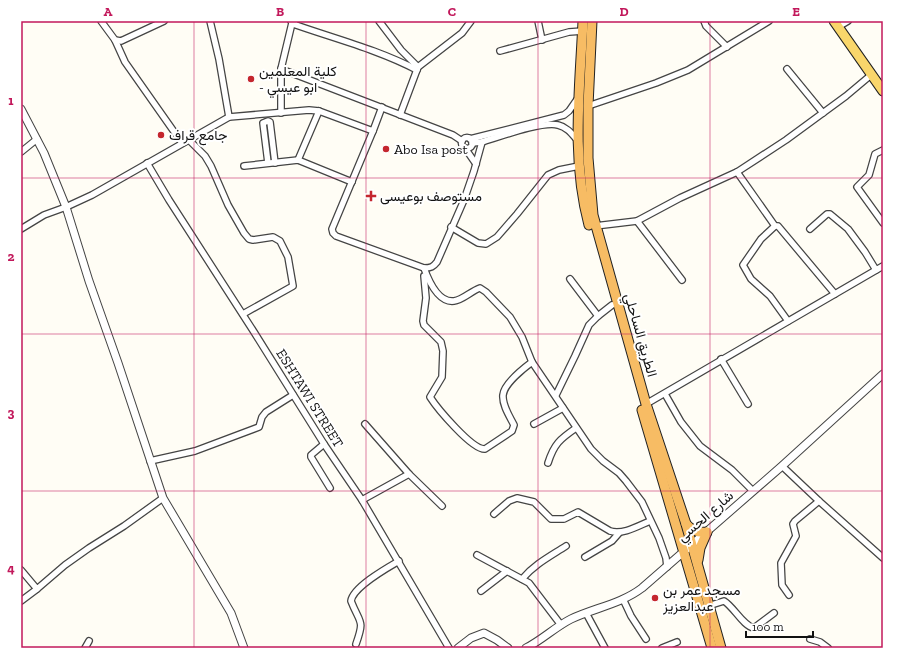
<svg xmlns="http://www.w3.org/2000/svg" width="904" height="669" font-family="'Zilla Slab',Vazirmatn,serif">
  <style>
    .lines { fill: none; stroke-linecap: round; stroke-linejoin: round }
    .minor-casing { stroke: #444; stroke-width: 8 }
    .tertiary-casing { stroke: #444; stroke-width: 9 }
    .primary-casing { stroke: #222; stroke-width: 11 }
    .trunk-casing { stroke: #222; stroke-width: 11 }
    .minor { stroke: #fff; stroke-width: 5.5 }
    .tertiary { stroke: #fff; stroke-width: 7 }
    .primary { stroke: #f9d66b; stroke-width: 9 }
    .trunk { stroke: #f7bc64; stroke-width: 9 }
    .grid { fill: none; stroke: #c2185b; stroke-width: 1; stroke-opacity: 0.55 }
    .poi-dot { fill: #c4262e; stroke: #fff; stroke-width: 1.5 }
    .labels { text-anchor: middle; stroke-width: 4; stroke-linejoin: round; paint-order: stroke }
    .poi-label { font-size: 14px; fill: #111; stroke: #fff; text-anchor: start }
    .street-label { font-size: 14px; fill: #111; stroke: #fff }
    .neatline { fill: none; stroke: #c2185b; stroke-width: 1.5 }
    .grid-label { font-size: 13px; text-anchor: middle; font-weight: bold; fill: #c2185b }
  </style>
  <rect width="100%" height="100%" fill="#fffdf5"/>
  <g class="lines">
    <defs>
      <g id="minor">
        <path d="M101 21 115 40 121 41 164 21"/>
        <path d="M210 21 219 59 229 117"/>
        <path d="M291 21 296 25C336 39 379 50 417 70"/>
        <path d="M379 21 401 50 418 67"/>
        <path d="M538 21 542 40"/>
        <path d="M704 21 706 26 727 47"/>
        <path d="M838 27 848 21"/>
        <path d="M115 40 125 62 182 143"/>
        <path d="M500 51 569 32 583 31"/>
        <path d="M281 69 292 23"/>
        <path d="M787 69 823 113"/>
        <path d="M588 106 656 83 688 70 769 21"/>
        <path d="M281 113V69L453 135 462 141"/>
        <path d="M400 115 418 67 462 33 471 21"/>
        <path d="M373 131 332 229 333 233 336 236 424 268C431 268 433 267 437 262L464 200 474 171 482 142"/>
        <circle cx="467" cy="143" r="5.5"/>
        <path d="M470 139 564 115 569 111 578 98"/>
        <path d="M189 140 205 156 211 166 228 205 244 233 249 239 253 240 273 237 280 241 288 257 293 286 243 314"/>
        <path d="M472 143 482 142C499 137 542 121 558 125 567 127 572 134 578 141"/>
        <path d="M465 148 476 164"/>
        <path d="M883 150 875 154 869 175 857 187 883 223"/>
        <path d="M21 152 37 139"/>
        <path d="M298 160 319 111"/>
        <path d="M147 163 169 200 254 332 324 444 362 500 449 648"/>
        <path d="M268 163 263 123 268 121 270 122 275 163"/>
        <path d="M244 166 298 160 352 182"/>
        <path d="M737 172 775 226H778L835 294"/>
        <path d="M637 221 682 280"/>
        <path d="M595 226 637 221 680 198 737 172 786 140 846 96 871 75"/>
        <path d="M775 226 761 239 743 265 751 279 770 296 788 321"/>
        <path d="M451 227 478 243 486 244 497 237 517 214 548 175 559 170 579 166"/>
        <path d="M21 229 44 215 66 207 92 195 229 117 309 110 319 111 373 131 382 107"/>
        <path d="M810 229 827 214H830L848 229 865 252 876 270"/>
        <path d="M424 268C428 279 438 303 454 301 463 300 471 291 480 288L486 292 510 317 522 337 532 362 591 449 603 461 619 473 626 481 642 502 659 538 666 558 667 567"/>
        <path d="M424 276 426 298 423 321 424 325 441 342 443 351 442 377 430 397C437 408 472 450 485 449L512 431 514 425C510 417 502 405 503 395 504 384 524 368 532 362"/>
        <path d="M570 279 598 316"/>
        <path d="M721 359 748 404"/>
        <path d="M665 394 681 422 700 446 732 470 753 491"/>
        <path d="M556 395 575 356 589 325 598 316 612 305"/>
        <path d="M646 404 883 266"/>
        <path d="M534 424 563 408"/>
        <path d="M324 444 311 455V457L330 488"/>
        <path d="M150 461 195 451 259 427 262 417 266 412 293 395"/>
        <path d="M548 463C554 444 560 439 576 428"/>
        <path d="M782 466 819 501 883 558"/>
        <path d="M409 474 442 506"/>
        <path d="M362 500 409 474 365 424"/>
        <path d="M494 514 509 501 517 498 534 502 551 519H564L578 512 610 531C623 535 638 526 650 521"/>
        <path d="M477 555 529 583 561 625"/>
        <path d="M585 557 612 541 619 533"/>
        <path d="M21 570 37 589 65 565 89 548 124 526 163 498"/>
        <path d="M522 579C535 564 549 557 566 546"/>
        <path d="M481 591 507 571"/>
        <path d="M789 595 782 585 781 563 796 536 793 524 795 521 819 501"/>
        <path d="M623 599 631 616 646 639"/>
        <path d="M21 601 37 589"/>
        <path d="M708 606 724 601C734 607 743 626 754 628L774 613"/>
        <path d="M586 613 605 648"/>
        <path d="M810 639 820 642 828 648"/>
        <path d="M356 644C365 619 360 624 351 601 353 587 387 568 399 561"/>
        <path d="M85 648 89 641"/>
        <path d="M662 648 677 642"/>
      </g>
      <g id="tertiary">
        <path d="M21 109 44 153 66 207 89 281 118 363 163 498 231 613 244 648"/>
        <path d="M458 648 471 638 484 633 497 640 508 648"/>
        <path d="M526 648C542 640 555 627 571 619 594 608 621 604 642 588L782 466 883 374"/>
      </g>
      <path id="primary" d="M834 21 883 91"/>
      <g id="trunk">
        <path d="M583 21C580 89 571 158 589 225"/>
        <path d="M592 21 588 106V158L593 215 646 404 686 524 721 648"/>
        <path d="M642 410 712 648"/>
        <path d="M686 524C692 531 699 533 707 532"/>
        <path d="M698 560 700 548 707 532"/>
      </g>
    </defs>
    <use href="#minor" class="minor-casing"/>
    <use href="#tertiary" class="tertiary-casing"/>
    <use href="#primary" class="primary-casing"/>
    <use href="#trunk" class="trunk-casing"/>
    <use href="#minor" class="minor"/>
    <use href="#tertiary" class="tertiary"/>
    <use href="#primary" class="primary"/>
    <use href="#trunk" class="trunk"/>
  </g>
  <path class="grid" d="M194 21V648M366 21V648M538 21V648M710 21V648M21 178H883M21 334H883M21 491H883"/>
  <g class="poi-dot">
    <circle cx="251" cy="79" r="4"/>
    <circle cx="161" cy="135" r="4"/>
    <circle cx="386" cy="149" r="4"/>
    <path d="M369 190h4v4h4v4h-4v4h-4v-4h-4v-4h4z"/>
    <circle cx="655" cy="598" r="4"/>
  </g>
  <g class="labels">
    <g class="poi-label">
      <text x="259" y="76">كلية المعلمين<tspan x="259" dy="16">- ابو عيسي</tspan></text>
      <text x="169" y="140">جامع قراف</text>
      <text x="394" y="154">Abo Isa post</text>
      <text x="380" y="201">مستوصف بوعيسى</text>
      <text x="663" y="595">مسجد عمر بن<tspan x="663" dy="16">عبدالعزيز</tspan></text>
    </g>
    <g class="street-label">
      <text transform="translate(641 335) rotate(74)" y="5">الطريق الساحلي</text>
      <text transform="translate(310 398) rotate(58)" y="5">ESHTAWI STREET</text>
      <text transform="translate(705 516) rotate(-41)" y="5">شارع الحسي</text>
    </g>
  </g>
  <rect width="904" height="669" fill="none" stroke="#ffffff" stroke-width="44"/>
  <path d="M746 631v6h67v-6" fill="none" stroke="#111111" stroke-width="2"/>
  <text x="752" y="631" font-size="12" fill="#111111" stroke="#ffffff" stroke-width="3" paint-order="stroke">100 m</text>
  <rect x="22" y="22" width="860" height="625" class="neatline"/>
  <g class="grid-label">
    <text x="108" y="16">A</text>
    <text x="280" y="16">B</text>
    <text x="452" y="16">C</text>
    <text x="624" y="16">D</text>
    <text x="796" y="16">E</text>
    <text x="11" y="105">1</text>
    <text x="11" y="261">2</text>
    <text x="11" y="417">3</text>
    <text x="11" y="573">4</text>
  </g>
</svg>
